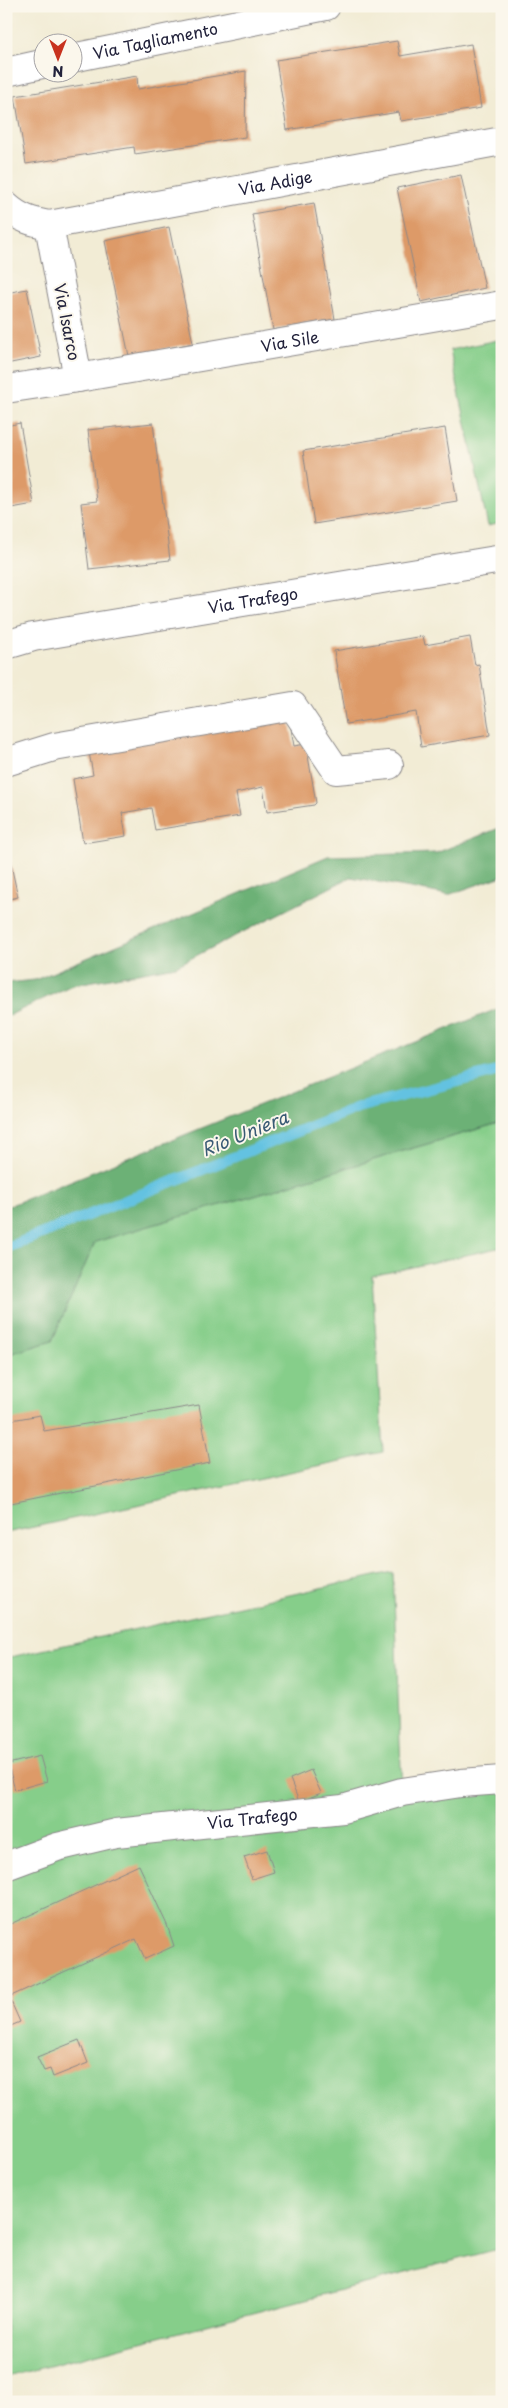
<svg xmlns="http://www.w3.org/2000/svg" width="508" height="2408" font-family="'Playpen Sans',sans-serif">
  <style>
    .green { fill: #86ce8a; stroke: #547862 }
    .forest { fill: #6cb176; stroke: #476a58 }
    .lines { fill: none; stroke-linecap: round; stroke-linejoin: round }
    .stream { stroke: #63c2e1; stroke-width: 11 }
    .building { fill: #dd9a68 }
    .minor-casing { stroke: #8a8788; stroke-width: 30 }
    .minor { stroke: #fff; stroke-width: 28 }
    .labels { text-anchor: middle; stroke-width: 4; stroke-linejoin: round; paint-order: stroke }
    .street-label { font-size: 16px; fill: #22223b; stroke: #fbf7ec }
    .water-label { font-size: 18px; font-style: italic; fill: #395a75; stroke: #fbf7ec }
  </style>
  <rect width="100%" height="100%" fill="#fbf7ec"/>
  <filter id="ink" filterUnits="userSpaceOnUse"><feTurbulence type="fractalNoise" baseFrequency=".02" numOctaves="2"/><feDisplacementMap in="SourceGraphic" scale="10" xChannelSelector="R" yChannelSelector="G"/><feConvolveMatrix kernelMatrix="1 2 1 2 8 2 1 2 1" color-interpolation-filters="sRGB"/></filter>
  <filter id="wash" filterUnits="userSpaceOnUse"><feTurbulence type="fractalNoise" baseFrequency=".0096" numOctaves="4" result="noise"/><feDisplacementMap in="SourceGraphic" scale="20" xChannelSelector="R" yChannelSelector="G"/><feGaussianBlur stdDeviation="1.12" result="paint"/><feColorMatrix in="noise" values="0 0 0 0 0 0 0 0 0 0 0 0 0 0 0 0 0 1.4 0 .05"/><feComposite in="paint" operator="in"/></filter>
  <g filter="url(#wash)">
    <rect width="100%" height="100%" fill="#f2ecd5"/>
    <g class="green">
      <path d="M502 339V523L488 526 450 350Z"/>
      <path d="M502 1122V1247L372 1276 383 1452 6 1533V1355L52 1341 95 1242Z"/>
      <path d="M393 1572 402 1792 502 1781V2248L6 2377V1658Z"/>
    </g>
    <g class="forest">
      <path d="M502 827V876L448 895 351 877 176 966 72 985 6 1017V983L35 980 328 856 436 853Z"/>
      <path d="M502 1007V1122L95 1242 52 1341 6 1355V1207Z"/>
    </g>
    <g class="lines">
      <path class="stream" d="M6 1248 359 1107 502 1070"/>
    </g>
    <g id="blocks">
      <g class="building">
        <path d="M397 41 400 56 471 44 481 108 401 121 399 112 287 130 276 60Z"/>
        <path d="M246 71 245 137 135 154 134 147 26 164 15 96 137 76 138 89Z"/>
        <path d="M461 175 485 288 421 302 397 188Z"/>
        <path d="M314 203 335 319 273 330 252 214Z"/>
        <path d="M169 227 193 343 129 356 105 241Z"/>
        <path d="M27 289 41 357 6 364V293Z"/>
        <path d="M20 423 34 504 6 509V426Z"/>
        <path d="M153 423 170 560 89 569 81 503 97 501 88 430Z"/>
        <path d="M445 428 457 501 314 524 303 451Z"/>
        <path d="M423 636 425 645 470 637 475 665 479 664 490 735 421 747 416 712 346 724 334 651Z"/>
        <path d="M289 717 294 746 306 744 316 803 314 805 267 812 263 787 236 793 240 816 155 830 151 808 122 813 126 836 83 843 73 779 93 775 89 752Z"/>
        <path d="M6 851H8L18 897 6 900Z"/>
        <path d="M199 1405 210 1463 6 1504V1421L40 1415 44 1431Z"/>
        <path d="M40 1756 47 1781 15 1790 8 1764Z"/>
        <path d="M311 1770 321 1793 299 1802 290 1779Z"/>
        <path d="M267 1850 274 1872 252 1879 244 1857Z"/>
        <path d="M139 1865 167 1925 174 1946 145 1959 136 1939 9 1997 20 2022 6 2028V1926Z"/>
        <path d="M79 2040 88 2063 53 2077 50 2069 44 2071 37 2057Z"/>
      </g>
    </g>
  </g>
  <g filter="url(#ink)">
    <use href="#blocks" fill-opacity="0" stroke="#8a8788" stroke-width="1"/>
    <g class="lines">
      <defs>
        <g id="minor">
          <path id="s1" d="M72 58 326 6"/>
          <path d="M6 72 42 64"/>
          <path id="s2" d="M6 206C19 218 32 222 49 225L502 141"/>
          <path id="s3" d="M78 378 502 305"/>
          <path d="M6 389 78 378 49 225"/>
          <path id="s4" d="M6 645 33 637 502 559"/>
          <path d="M6 762 54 747 293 706 336 770 389 765"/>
          <path id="s5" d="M6 1866 57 1847 116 1833 343 1809 402 1792 461 1783 502 1780"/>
        </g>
      </defs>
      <use href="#minor" class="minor-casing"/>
      <use href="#minor" class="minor"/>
    </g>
  </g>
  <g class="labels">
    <g class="street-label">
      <text dy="6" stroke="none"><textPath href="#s1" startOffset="85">Via Tagliamento</textPath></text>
      <text dy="6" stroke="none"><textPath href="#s2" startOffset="278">Via Adige</textPath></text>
      <text transform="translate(67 322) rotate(79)" y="6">Via Isarco</text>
      <text dy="6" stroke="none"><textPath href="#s3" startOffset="215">Via Sile</textPath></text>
      <text dy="6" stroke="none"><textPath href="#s4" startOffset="251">Via Trafego</textPath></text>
      <text dy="6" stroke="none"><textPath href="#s5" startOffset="252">Via Trafego</textPath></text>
    </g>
    <g class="water-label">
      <text transform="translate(245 1134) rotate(-22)" y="6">Rio Uniera</text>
    </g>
  </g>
  <rect width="508" height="2408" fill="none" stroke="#fbf7ec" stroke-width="25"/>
  <g transform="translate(58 58) rotate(180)"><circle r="24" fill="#fbf7ec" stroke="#a4a2a5"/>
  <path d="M0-4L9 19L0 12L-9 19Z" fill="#c8321e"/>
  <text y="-8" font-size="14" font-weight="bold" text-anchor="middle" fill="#22223b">N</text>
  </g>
</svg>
